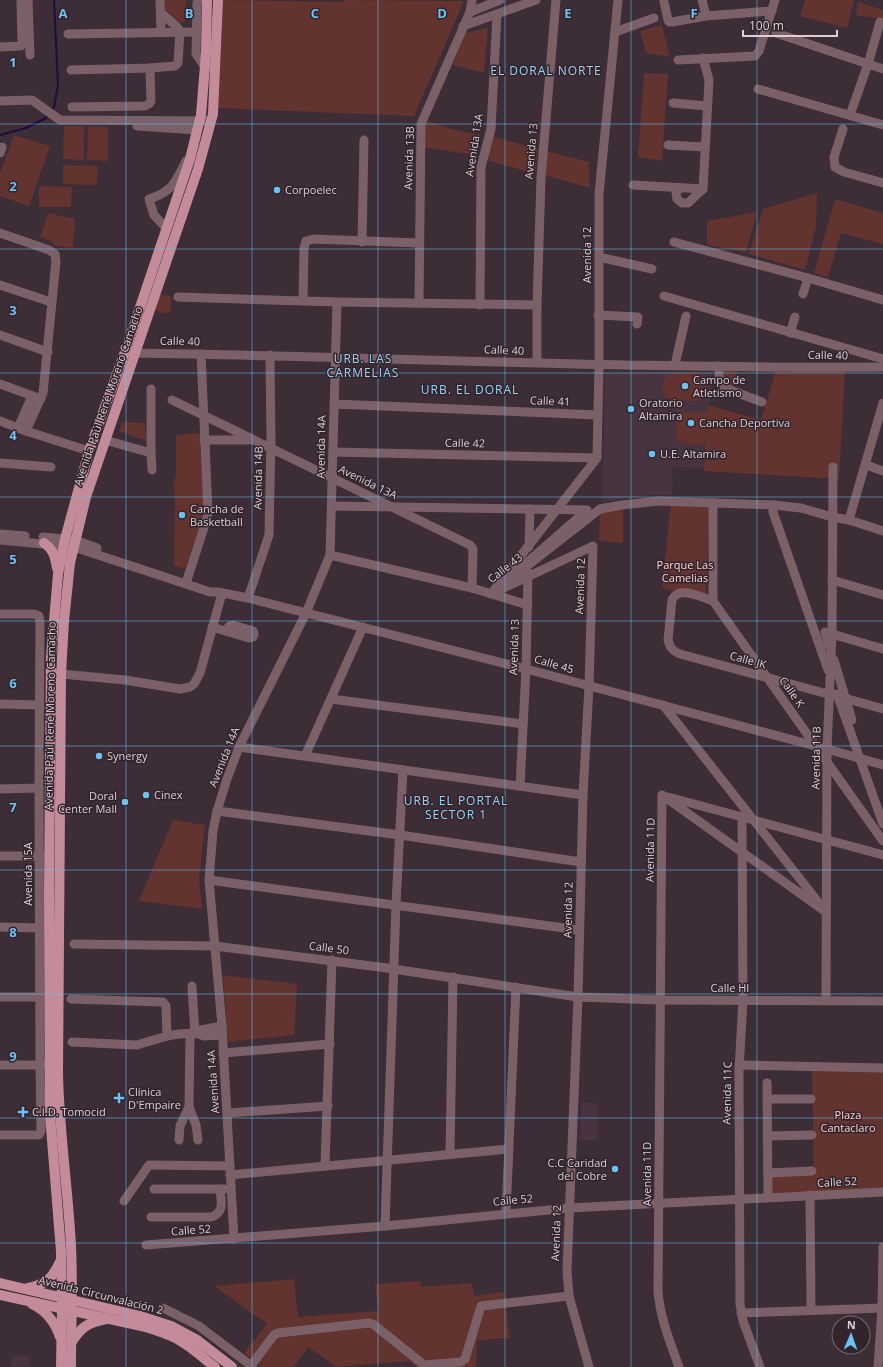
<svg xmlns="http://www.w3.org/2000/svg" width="883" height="1367" font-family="'Open Sans',sans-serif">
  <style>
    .built { fill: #483340 }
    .green { fill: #633330 }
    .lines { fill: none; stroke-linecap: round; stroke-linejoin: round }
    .stream { stroke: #1f0c3a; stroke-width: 2 }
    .minor { stroke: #7c6067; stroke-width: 9 }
    .major { stroke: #c48c9a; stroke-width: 10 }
    .grid { fill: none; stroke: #6cc3f2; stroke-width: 1; stroke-opacity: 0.55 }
    .poi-dot { fill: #6cc3f2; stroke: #32232c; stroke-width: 1.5 }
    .labels { text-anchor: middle; stroke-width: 3; stroke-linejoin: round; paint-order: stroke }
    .street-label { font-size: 11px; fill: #dad0d6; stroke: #32232c }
    .poi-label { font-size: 11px; fill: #dad0d6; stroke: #32232c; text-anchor: start }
    .park-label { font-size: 11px; fill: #fcd4d0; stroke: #32232c }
    .neighbourhood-label { font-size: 12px; letter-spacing: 1px; fill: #96d4f7; stroke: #32232c }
    .grid-label { font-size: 13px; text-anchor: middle; font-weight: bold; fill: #6cc3f2; stroke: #32232c; stroke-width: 3; stroke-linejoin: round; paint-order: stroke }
  </style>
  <rect width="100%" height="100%" fill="#3c2d36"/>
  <g class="built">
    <path d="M712 372 705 468 673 467 672 495H649L602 502 605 373Z"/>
    <path d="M581 1102 597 1103V1140H580Z"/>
    <path d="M12 1355 29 1356V1367H11Z"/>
  </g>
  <g class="green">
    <path d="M163 0H186L185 22H178L164 9Z"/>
    <path d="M223 0 344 2 345 0 464 1 414 116 218 108Z"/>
    <path d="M805 0H854L847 28 800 16Z"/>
    <path d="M858 2 883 10V19L856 15Z"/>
    <path d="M662 25 670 57 646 53 640 31Z"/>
    <path d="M488 28 484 73 453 65 465 33Z"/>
    <path d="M644 73 668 74 662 161 638 157Z"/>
    <path d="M425 120 451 129 480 135 473 155 424 147Z"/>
    <path d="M64 126H84V160L63 159Z"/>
    <path d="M88 126 108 127V161L87 160Z"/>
    <path d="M14 135 50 146 29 206 0 196V173Z"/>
    <path d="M491 136 538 149 535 174 484 159Z"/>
    <path d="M547 151 589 162 590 188 544 175Z"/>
    <path d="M63 165 98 166 97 185 63 184Z"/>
    <path d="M39 186 72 187 71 207H39Z"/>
    <path d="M817 193 816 226 805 270 749 254 763 209Z"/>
    <path d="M835 199 883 213V244L841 233 828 277 814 273Z"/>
    <path d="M757 212 746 252 707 245V221Z"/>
    <path d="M48 213 75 219 73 248 55 246 53 242 40 237Z"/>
    <path d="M159 294 171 297 170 313H163L154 310Z"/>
    <path d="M718 367H739L733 388 718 384Z"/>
    <path d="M776 370 845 371 839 479 704 471 708 405 761 420Z"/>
    <path d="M673 373C685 373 707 369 708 386 708 391 707 394 704 398 698 402 693 402 686 401 681 401 674 402 670 400 658 393 661 377 673 373Z"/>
    <path d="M677 412 707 413 705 443H701V445L686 444V442H676Z"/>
    <path d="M123 422 145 423 146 441 119 431Z"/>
    <path d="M200 433 204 512 185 569 174 566 175 490 173 489 176 473V435Z"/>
    <path d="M671 502 709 503 706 599 662 588Z"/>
    <path d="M623 508V543L599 541 600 511Z"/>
    <path d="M173 820 205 825 199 879 202 909 139 901Z"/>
    <path d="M223 975 297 984 294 1035 228 1042Z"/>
    <path d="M812 1068 883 1069V1191L769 1196V1174L814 1173Z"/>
    <path d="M294 1279 298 1317 378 1311 375 1284 421 1281V1287L472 1283 474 1296 504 1292 510 1338 477 1340 476 1367H416L409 1361 337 1367 308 1347 294 1367H261L244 1353 267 1324 214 1286Z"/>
  </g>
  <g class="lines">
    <g class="stream">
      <path d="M52 110 54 107 58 85 54 0"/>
      <path d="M0 135 26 128 46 118 48 115"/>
    </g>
    <g class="minor">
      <path d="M28 0 30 55"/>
      <path d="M160 0 161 32"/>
      <path d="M199 0 197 3 196 54 205 67"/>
      <path d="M702 0 706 16"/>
      <path d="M664 2 668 20 669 22H672L706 16 772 11"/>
      <path d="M470 12 500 0"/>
      <path d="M463 26 536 0"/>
      <path d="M615 32 654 18"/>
      <path d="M776 33 883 69"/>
      <path d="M68 34 196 32"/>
      <path d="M0 47 19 46H21L22 44 21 0"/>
      <path d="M678 60 755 56 759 51 775 0"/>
      <path d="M71 70 150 68 175 66 178 63 180 31 177 27 161 13"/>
      <path d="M758 89 883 125"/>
      <path d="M0 101 32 100 60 120 211 121"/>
      <path d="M673 103 707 106"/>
      <path d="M72 107 145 106 149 104 151 101 150 68"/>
      <path d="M850 115 868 64 880 22"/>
      <path d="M137 126 197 130"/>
      <path d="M843 129 834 157 835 167 844 172 883 183"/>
      <path d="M668 145 705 147"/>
      <path d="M0 153 2 147"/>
      <path d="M633 185 703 189 709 80 703 58"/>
      <path d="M680 188 676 193 677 199 682 203H688L703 189"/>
      <path d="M166 228 154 215 149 199C173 192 175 182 186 161"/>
      <path d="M0 233 49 250 55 254 56 261 43 393 26 431"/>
      <path d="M362 242 364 140"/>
      <path d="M674 242 808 278 883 300"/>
      <path d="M599 257 652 269"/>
      <path d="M0 285 51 302"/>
      <path d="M803 294 808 278"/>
      <path d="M664 296 883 359"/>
      <path d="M178 297 337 302 537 305"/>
      <path d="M303 301 304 248 306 241 314 239 419 243"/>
      <path d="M419 303 421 124 470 12 472 0"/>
      <path d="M480 305 481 167 491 129 497 14"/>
      <path d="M598 315 638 317 637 324"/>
      <path d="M790 333 795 317"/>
      <path d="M0 335 48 352"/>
      <path d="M129 351 135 353C384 357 634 369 883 367"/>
      <path d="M537 363V305L541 178 556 0"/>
      <path d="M675 365 686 316"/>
      <path d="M719 366V379L722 387 762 402"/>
      <path d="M0 384 41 399"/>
      <path d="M151 389V453L152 470"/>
      <path d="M172 400 470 545 473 549 472 588"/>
      <path d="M334 404 597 415"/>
      <path d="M0 421 26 431 89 451"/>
      <path d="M18 428 32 396"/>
      <path d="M105 440 151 453"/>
      <path d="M204 440H249"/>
      <path d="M333 452 597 458"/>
      <path d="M0 463 51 467"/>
      <path d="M866 465 883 471"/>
      <path d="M773 505V512L828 670"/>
      <path d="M332 506 587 510 508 579"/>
      <path d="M849 520 883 403"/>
      <path d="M0 534 25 536"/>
      <path d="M43 537 75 540 97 548"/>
      <path d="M0 540 74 547 210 592H218L248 598 526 669 827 749 883 765"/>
      <path d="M529 547 530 509"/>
      <path d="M330 555 472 588 528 605"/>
      <path d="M832 580 883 595"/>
      <path d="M186 583 207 518 208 511 201 354"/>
      <path d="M504 584 600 509 622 505 659 501 774 505 801 508 832 517 849 520 883 531"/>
      <path d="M248 598 269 535 271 440 270 355"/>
      <path d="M713 601V503"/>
      <path d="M0 614H34L39 616 40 622 39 788 40 1065 41 1131 39 1135H0"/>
      <path d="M212 627 249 638 253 637 254 634 253 631 233 625 229 626 227 631"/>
      <path d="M829 646 825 632 883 649"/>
      <path d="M834 660 852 720"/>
      <path d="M61 674 125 680 180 689 190 687 194 684 200 673 222 593"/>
      <path d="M837 694 883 824"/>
      <path d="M331 699 523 724"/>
      <path d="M0 704 40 705"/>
      <path d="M663 705 826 912 662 795 658 1291C660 1318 670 1342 679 1367"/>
      <path d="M883 709 830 694 824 693 680 654C673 651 670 648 668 640L672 600C679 585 700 597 713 601L883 841"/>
      <path d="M239 747 583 795"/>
      <path d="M305 756 363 627"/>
      <path d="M520 786 526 669 528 572"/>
      <path d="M0 789 39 788"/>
      <path d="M668 797 883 855"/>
      <path d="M217 811 400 835 581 862"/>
      <path d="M742 816 743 1000 739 1070 740 1304 743 1321 760 1367"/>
      <path d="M0 856H40"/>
      <path d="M209 880 579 930"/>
      <path d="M0 927 40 928"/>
      <path d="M74 944 215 946 387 968 578 997 660 1000 883 1001"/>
      <path d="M192 986 195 1034"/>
      <path d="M0 997H40"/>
      <path d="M71 999 163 1002 166 1006 167 1036"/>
      <path d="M826 1000 827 749 832 634 833 467"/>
      <path d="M196 1033 201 1030 222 1026"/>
      <path d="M190 1034 189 1107 196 1125 198 1140"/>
      <path d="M72 1042 137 1045 167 1036 179 1034 196 1033 204 1036 222 1035"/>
      <path d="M223 1053 330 1044"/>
      <path d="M0 1065H45"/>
      <path d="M739 1065 883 1068"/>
      <path d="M767 1083 768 1197"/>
      <path d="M767 1099H811"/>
      <path d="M228 1113 328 1106"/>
      <path d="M767 1136 812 1135"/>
      <path d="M179 1140 180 1126 189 1107"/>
      <path d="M450 1154 453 977"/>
      <path d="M325 1166 332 960"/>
      <path d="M768 1173 812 1171"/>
      <path d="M230 1175 509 1149"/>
      <path d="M154 1189H224"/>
      <path d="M810 1195 811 1310"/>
      <path d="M124 1201 149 1165 230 1166"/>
      <path d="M506 1213 516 987"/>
      <path d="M151 1217H212C225 1211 221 1202 220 1189"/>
      <path d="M385 1226 396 904 403 770"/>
      <path d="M234 1239 222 1026 209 880 213 831 217 811 227 779 239 747 306 613 330 555 337 302"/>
      <path d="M146 1245 385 1226 569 1208 883 1192"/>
      <path d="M163 1308 199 1326 253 1367"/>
      <path d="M741 1313 883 1308"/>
      <path d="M250 1367 274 1335 278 1333 369 1323 373 1324 424 1365 461 1362 465 1359 481 1306 569 1296"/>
      <path d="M589 1367 569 1296 567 1271 578 997 583 795 589 686 593 546 491 594 597 458 599 365V194L618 0"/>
      <path d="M878 1367 882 1308 883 1247"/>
    </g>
    <g class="major">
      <path d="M44 543C54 550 55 557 57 568"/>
      <path d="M0 1283 140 1316 171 1326 197 1340 232 1367"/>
      <path d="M28 1288C46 1284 52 1279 60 1262"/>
      <path d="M0 1295 146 1327C157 1331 169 1334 179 1340 192 1347 203 1358 215 1367"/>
      <path d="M32 1304C47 1311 55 1322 60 1337"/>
      <path d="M71 1343C81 1327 87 1323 106 1319"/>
      <path d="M61 1367 62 1308 61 1251 50 1115 49 891 51 657 58 574 65 539 89 451 126 349 190 159 201 115 206 53 207 0"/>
      <path d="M71 1367C71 1326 73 1286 71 1246 68 1188 59 1131 58 1073L61 674 64 621 70 563 86 497 198 169 213 114 218 0"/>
    </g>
  </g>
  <path class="grid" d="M126 0V1367M252 0V1367M378 0V1367M505 0V1367M631 0V1367M757 0V1367M0 124H883M0 249H883M0 373H883M0 497H883M0 621H883M0 746H883M0 870H883M0 994H883M0 1118H883M0 1243H883"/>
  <g class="poi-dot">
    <circle cx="277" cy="190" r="4"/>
    <circle cx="685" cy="386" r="4"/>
    <circle cx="631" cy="409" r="4"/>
    <circle cx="691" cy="423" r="4"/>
    <circle cx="652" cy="454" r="4"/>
    <circle cx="182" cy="515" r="4"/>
    <circle cx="99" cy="756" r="4"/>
    <circle cx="146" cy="795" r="4"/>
    <circle cx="125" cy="802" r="4"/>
    <path d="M117 1092h4v4h4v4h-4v4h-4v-4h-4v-4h4z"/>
    <path d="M21 1106h4v4h4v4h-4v4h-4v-4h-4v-4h4z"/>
    <circle cx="615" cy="1169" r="4"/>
  </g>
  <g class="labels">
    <g class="street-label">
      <text transform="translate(474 145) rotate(-81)" y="4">Avenida 13A</text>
      <text transform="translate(531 151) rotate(-85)" y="4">Avenida 13</text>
      <text transform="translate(409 158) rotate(-88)" y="4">Avenida 13B</text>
      <text transform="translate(587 255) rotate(-90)" y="4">Avenida 12</text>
      <text transform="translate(180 341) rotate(1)" y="4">Calle 40</text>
      <text transform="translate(504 350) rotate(2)" y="4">Calle 40</text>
      <text transform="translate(828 355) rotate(1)" y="4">Calle 40</text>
      <text transform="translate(108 396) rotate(-71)" y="4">Avenida Paúl René Moreno Camacho</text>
      <text transform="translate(550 401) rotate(2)" y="4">Calle 41</text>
      <text transform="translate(465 443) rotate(1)" y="4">Calle 42</text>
      <text transform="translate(321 447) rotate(-89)" y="4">Avenida 14A</text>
      <text transform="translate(258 478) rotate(-89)" y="4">Avenida 14B</text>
      <text transform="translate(368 482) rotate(26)" y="4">Avenida 13A</text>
      <text transform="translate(505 568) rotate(-38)" y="4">Calle 43</text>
      <text transform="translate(580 586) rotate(-88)" y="4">Avenida 12</text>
      <text transform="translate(514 647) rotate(-88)" y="4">Avenida 13</text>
      <text transform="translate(748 660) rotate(15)" y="4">Calle JK</text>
      <text transform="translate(554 664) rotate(16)" y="4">Calle 45</text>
      <text transform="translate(792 692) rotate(55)" y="4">Calle K</text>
      <text transform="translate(50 716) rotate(-89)" y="4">Avenida Paúl René Moreno Camacho</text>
      <text transform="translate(224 757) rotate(-68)" y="4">Avenida 14A</text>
      <text transform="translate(816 758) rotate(-89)" y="4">Avenida 11B</text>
      <text transform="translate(650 850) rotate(-89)" y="4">Avenida 11D</text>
      <text transform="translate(28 874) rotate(-90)" y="4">Avenida 15A</text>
      <text transform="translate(568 910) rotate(-89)" y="4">Avenida 12</text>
      <text transform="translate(329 948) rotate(7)" y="4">Calle 50</text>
      <text x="730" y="992">Calle HI</text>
      <text transform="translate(213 1082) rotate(-94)" y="4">Avenida 14A</text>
      <text transform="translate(727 1093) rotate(-89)" y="4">Avenida 11C</text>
      <text transform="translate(647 1174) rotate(-90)" y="4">Avenida 11D</text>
      <text transform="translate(837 1182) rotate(-3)" y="4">Calle 52</text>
      <text transform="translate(513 1200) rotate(-5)" y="4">Calle 52</text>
      <text transform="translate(191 1230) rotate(-4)" y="4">Calle 52</text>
      <text transform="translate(556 1233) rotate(-88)" y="4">Avenida 12</text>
      <text transform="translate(101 1295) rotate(14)" y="4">Avenida Circunvalación 2</text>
    </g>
    <g class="poi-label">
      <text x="285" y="194">Corpoelec</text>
      <text x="693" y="384">Campo de<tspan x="693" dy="13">Atletismo</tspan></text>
      <text x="639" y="407">Oratorio<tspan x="639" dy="13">Altamira</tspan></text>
      <text x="699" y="427">Cancha Deportiva</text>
      <text x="660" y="458">U.E. Altamira</text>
      <text x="190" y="513">Cancha de<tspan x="190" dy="13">Basketball</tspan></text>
      <text x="107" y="760">Synergy</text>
      <text x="154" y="799">Cinex</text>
      <text x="117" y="800" text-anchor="end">Doral<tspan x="117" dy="13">Center Mall</tspan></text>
      <text x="128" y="1096">Clínica<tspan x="128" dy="13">D'Empaire</tspan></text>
      <text x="32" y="1116">C.I.D. Tomocid</text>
      <text x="607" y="1167" text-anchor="end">C.C Caridad<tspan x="607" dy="13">del Cobre</tspan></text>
    </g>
    <g class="park-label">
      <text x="685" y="569">Parque Las<tspan x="685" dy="13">Camelias</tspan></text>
      <text x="848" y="1119">Plaza<tspan x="848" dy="13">Cantaclaro</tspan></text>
    </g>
    <g class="neighbourhood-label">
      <text x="546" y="75">EL DORAL NORTE</text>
      <text x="363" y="363">URB. LAS<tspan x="363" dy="14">CARMELIAS</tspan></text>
      <text x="470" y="394">URB. EL DORAL</text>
      <text x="456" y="805">URB. EL PORTAL<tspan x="456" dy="14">SECTOR 1</tspan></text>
    </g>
  </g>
  <g class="grid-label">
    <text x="63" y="18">A</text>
    <text x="189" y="18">B</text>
    <text x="315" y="18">C</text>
    <text x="442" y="18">D</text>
    <text x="568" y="18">E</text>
    <text x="694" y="18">F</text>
    <text x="13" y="67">1</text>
    <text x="13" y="191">2</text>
    <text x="13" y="315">3</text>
    <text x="13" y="440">4</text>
    <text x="13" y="564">5</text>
    <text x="13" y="688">6</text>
    <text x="13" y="812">7</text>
    <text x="13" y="937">8</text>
    <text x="13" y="1061">9</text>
  </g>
  <g transform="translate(851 1335) rotate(2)"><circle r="19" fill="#32232c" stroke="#756870"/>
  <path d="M0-3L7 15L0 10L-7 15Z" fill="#6cc3f2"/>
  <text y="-6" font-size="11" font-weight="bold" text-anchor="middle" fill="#dad0d6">N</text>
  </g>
  <path d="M743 30v6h94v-6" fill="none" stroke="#dad0d6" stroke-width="2"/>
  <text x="749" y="30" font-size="12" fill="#dad0d6" stroke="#32232c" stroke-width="3" paint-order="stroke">100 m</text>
</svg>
